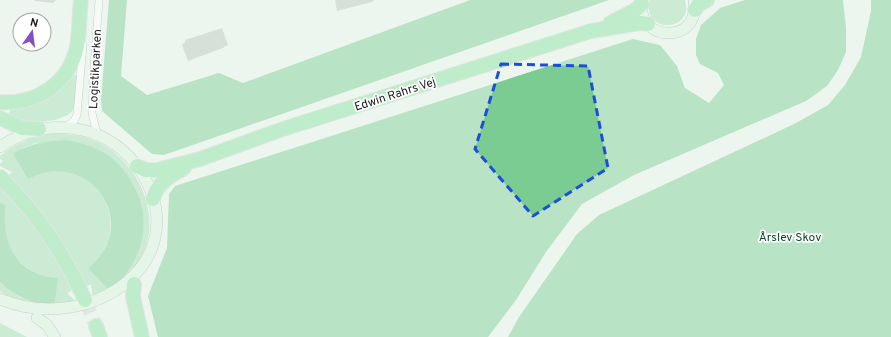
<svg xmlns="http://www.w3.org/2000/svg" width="891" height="337" font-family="Overpass,sans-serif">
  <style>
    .green { fill: #a5deb4; fill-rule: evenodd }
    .forest { fill: #7acc92 }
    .shadow { fill: #0003 }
    .building { fill: #bbc5bd }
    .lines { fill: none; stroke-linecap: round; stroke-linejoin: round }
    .highway-tunnel { stroke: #ccd5ce; stroke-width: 14; stroke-dasharray: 14 7; stroke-linecap: butt }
    .street-casing { stroke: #99a29b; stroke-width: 8 }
    .secondary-casing { stroke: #99a29b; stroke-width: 12 }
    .highway-casing { stroke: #d1d2d1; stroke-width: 16 }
    .street { stroke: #fff; stroke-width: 7 }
    .secondary { stroke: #dbf7e3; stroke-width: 11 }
    .highway { stroke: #88e3a3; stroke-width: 14 }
    .marked { fill: none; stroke: #1d4ed8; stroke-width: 3; stroke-dasharray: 8 5; stroke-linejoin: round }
    .labels { text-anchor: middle; stroke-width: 3.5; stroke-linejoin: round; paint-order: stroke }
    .street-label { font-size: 12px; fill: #191d1a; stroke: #fff }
    .park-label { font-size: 12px; fill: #094a25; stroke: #fff }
  </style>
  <rect width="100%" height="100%" fill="#ecf6ee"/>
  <g class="green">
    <path d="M650 0H685C695 33 640 34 650 0Z"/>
    <path d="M72 74 77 76 75 107 72 111 68 115 55 120 28 124 8 114 12 108C44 103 52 98 72 74Z"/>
    <path d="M47 134C65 133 84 135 100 143 137 163 161 211 144 251 141 258 138 268 134 274 132 276 127 278 124 280 114 287 103 294 93 300L91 284 86 287 8 176 12 172 0 166V164L3 161 0 159V156C14 144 29 138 47 134ZM36 143C55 147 74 150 93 154 98 155 107 155 111 158 118 161 123 170 128 176 153 212 147 250 119 283L88 268C94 263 100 258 104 250 121 219 103 179 69 172 57 169 46 171 35 175L13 153 25 147Z"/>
    <path d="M3 185 23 208 76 289 67 293 80 305 73 306 74 312 51 313 10 298 0 291V282L19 297 34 303 49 277C14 269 0 241 6 206L0 202V188Z"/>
    <path d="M0 323 27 337H0Z"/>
  </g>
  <g class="forest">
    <path d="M109 0H127L121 76 147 95 219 73 243 83 470 0H609L164 155 152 154 102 111 101 100Z"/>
    <path d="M745 0H843L846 28V52L838 70 827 86 806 101 634 175 582 204 546 252 516 300 488 337H158L148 296 167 248 169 194 175 186 633 39 660 45 677 66 685 88 709 103 724 85 718 73 700 64 696 55V39L701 25 720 8Z"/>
    <path d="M871 0H891V337H508L519 317 577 234 599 215 794 124 828 105 845 85 861 57 871 11Z"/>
    <path d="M67 140C82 143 96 147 109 156 117 161 123 169 128 176 156 216 145 260 110 291L88 268C143 225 90 146 28 179L13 153C32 143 46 141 67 140Z"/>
    <path d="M0 202 6 206C0 244 18 276 58 278L54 307C32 303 17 298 0 282Z"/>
  </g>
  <g class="shadow">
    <path d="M35 0H56L53 3 35 1Z"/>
    <path d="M335 0H374L372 2 337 11Z"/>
    <path d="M186 41 227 44 223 48 188 61 182 45Z"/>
  </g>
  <path class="building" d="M222 28 228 45 192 58 185 40Z"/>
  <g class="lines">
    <path class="highway-tunnel" d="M85 300 96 326"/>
    <defs>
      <g id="street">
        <path d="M65 127 74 121 77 115 83 45"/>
        <path d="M99 135 96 130 92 113 94 67 99 0"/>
      </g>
      <g id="secondary">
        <path d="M643 0C632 41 700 46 694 3"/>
        <path d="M0 147C26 129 55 123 86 131 107 136 127 151 139 169 200 259 92 337 0 299"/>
        <path d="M37 318 47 325 55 337"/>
      </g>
      <g id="highway">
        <path d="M695 10 698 5 707 0"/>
        <path d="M610 23 637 9 642 4"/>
        <path d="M0 102C36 105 70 83 77 46 80 31 79 15 81 0"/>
        <path d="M0 118 22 128 39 129"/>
        <path d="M137 166 146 170H157L200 159 280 130 591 31 640 23 648 24"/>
        <path d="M0 177C36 212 65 255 85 300"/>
        <path d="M153 199C157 183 170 176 184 168"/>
        <path d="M134 284 133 297 142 337"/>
        <path d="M96 326 100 337"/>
      </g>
    </defs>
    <use href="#street" class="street-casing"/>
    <use href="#secondary" class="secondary-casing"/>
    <use href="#highway" class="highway-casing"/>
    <use href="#street" class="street"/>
    <use href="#secondary" class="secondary"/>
    <use href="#highway" class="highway"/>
  </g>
  <path d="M0 0H891V337H0ZM501 64 588 66 608 168 533 216 475 149Z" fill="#ecf6ee" fill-opacity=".55" fill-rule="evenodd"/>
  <path class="marked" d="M501 64 588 66 608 168 533 216 475 149Z"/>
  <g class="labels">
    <g class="street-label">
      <text transform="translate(95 69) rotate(-87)" y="4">Logistikparken</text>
      <text transform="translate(395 94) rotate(-18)" y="4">Edwin Rahrs Vej</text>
    </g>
    <g class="park-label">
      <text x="790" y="241">Årslev Skov</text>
    </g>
  </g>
  <g transform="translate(32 32) rotate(14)"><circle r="19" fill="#ffffff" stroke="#a3a5a3"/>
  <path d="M0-3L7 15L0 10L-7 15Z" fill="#864ec5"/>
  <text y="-6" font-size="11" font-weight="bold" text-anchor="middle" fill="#191d1a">N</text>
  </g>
</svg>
